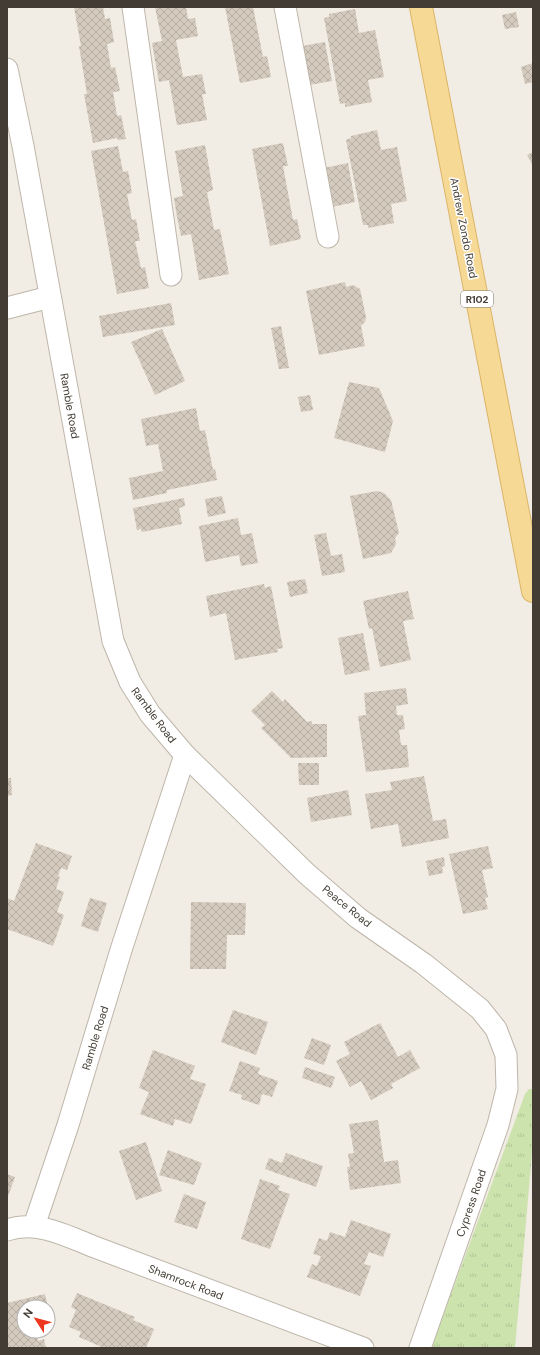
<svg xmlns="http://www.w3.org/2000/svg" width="540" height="1355" font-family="'DM Sans',sans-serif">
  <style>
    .grass { fill: url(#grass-tufts) }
    .building { fill: url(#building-cross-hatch) }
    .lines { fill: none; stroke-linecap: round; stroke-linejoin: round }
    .street-casing { stroke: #beb6aa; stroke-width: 23 }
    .primary-casing { stroke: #dbb567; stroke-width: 24 }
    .street { stroke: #fff; stroke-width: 21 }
    .primary { stroke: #f7d996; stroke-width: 22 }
    .labels { text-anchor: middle; stroke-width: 3; stroke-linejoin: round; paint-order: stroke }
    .shield { fill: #fff; stroke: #7b7671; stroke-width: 1 }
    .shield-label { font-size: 10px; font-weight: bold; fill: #423c34 }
    .street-label { font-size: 11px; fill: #423c34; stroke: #fff }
  </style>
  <defs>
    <pattern id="grass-tufts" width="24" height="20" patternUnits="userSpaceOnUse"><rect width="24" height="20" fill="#cde3ae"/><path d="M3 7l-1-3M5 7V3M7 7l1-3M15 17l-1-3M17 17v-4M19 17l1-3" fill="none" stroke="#b1c496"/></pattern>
    <pattern id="building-cross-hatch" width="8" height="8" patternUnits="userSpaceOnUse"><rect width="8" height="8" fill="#d4cabd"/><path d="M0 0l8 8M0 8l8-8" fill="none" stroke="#b7aea3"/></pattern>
  </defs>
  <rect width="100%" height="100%" fill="#f1ece4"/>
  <path class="grass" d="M529 1089H533V1142L515 1348H431L525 1094Z"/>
  <g class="building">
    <path d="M74 7H103L105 19 110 18 114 42 107 44 111 68 115 67 120 91 113 92 117 116 121 115 126 139 118 140 117 138 93 143 84 94H87L79 46H81Z"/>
    <path d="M155 7H186L188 19 195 18 198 36 176 40 183 77 202 74 206 94H202L207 120 177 125 169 80 159 82 152 43 162 41Z"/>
    <path d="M225 7H253L263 57 267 56 271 77 240 83Z"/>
    <path d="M355 9 359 33 375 30 384 77 368 80 372 102 345 107V103L340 104 324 18 329 17V14Z"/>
    <path d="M516 12 519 27 505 29 502 15Z"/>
    <path d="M325 42 332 81 309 85 302 46Z"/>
    <path d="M533 63V82L525 84 521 67Z"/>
    <path d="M377 130 381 150 397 147 407 201 391 204 394 223 368 228V225H363L346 140 351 138V136Z"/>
    <path d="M283 143 288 166H283L293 220 297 219 301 239 270 246 252 149Z"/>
    <path d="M205 145 213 190 207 192 214 230 220 229 229 274 199 280 191 234 181 236 177 217 174 198 183 196 175 151Z"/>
    <path d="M118 146 123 172 128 171 132 193 127 194 132 220 136 219 140 241H135L141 268 145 267 149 288 117 294 91 151Z"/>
    <path d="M533 152V166L527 155Z"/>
    <path d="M348 163 355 202 332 207 324 168Z"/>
    <path d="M345 282 346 287 353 285 360 289 366 317 365 322 361 326 365 346 319 355 306 291Z"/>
    <path d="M171 303 175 325 103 337 99 316Z"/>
    <path d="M281 326 289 368 279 369 271 328Z"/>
    <path d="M162 329 185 381 155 395 131 342Z"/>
    <path d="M349 382 379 388 393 421 385 452 334 438Z"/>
    <path d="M310 395 313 410 301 412 298 397Z"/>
    <path d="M196 408 200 431 205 430 213 470 215 469 217 480 167 490V493L133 500 129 478 163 471 158 444 146 446 141 419Z"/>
    <path d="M377 491 384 493 391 500 399 533 395 538 396 544 391 553 363 559 350 496Z"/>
    <path d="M222 496 226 513 208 517 205 499Z"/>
    <path d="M184 498 185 506 179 508 182 524 142 532 141 529 137 530 133 508Z"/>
    <path d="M238 518 241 535 252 533 258 563 241 566 239 555 205 562 199 526Z"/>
    <path d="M326 533 331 556 342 554 345 572 322 576 314 535Z"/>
    <path d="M305 579 308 593 290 597 287 582Z"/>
    <path d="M264 584 265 588 271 586 283 648 277 649 278 652 235 660 226 613 210 617 206 596Z"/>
    <path d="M408 591 414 619 403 621 411 660 380 667 372 628 369 629 363 601Z"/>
    <path d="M363 633 370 670 345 675 338 638Z"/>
    <path d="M406 688 408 704 396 706 397 715H403L405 729 399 730 401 745H407L409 767 366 772 358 716 366 715 364 693Z"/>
    <path d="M272 691 283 702 285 699 307 722 312 721V724H327V757L291 758 261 728 265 725 251 711Z"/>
    <path d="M298 763H319V785H299Z"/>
    <path d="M424 776 433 821 446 819 449 838 402 847 398 824 371 829 365 794 392 790 390 782Z"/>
    <path d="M7 778H11L12 795 7 796Z"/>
    <path d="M348 790 352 815 311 822 307 798Z"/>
    <path d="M36 843 72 856 67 870 61 868 58 876 60 877 56 889 64 892 57 912 64 915 53 946 7 929V898L14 901Z"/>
    <path d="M488 846 493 868 482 870 488 897 485 898 488 909 463 914 449 854Z"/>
    <path d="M444 857 445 866 442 867 443 873 429 876 426 861Z"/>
    <path d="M90 898 107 903 98 932 81 926Z"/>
    <path d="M191 902 246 903 245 935H227L226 969H190Z"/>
    <path d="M233 1010 268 1022 256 1055 221 1042Z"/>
    <path d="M380 1023 398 1057 410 1050 420 1068 391 1084 393 1088 371 1100 361 1081 350 1087 336 1061 350 1054 344 1042Z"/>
    <path d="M312 1038 331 1045 324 1065 304 1058Z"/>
    <path d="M153 1050 195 1066 190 1079 206 1084 191 1124 175 1119 173 1126 140 1114 149 1092 139 1088Z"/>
    <path d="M240 1061 260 1068 258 1074 278 1081 272 1097 262 1094 259 1105 241 1099 242 1095 229 1091Z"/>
    <path d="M305 1067 335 1077 331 1088 302 1078Z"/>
    <path d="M378 1120 384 1162 398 1160 401 1183 350 1190 347 1167H350L348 1154 354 1153 349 1124Z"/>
    <path d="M146 1142 162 1191 136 1200 119 1151Z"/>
    <path d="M168 1150 202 1163 194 1185 159 1175Z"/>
    <path d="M286 1153 323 1166 316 1187 265 1169 269 1158 282 1163Z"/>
    <path d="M7 1174 15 1177 7 1199Z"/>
    <path d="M260 1179 280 1186 278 1190 290 1194 270 1249 241 1239Z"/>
    <path d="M184 1194 206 1202 197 1229 174 1222Z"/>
    <path d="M351 1220 391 1234 383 1257 369 1252 364 1264 371 1266 360 1296 307 1277 312 1264 317 1266 321 1256 313 1254 319 1238 327 1241 330 1232 345 1237Z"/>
    <path d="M77 1293 135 1317 133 1320 154 1329 146 1348H104L79 1337 81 1332 69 1327 76 1310 71 1307Z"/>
    <path d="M45 1294 48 1307H24V1331H36L38 1341 44 1339 46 1348H7V1303Z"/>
  </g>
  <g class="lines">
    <defs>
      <g id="street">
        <path d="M133 7 171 275"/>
        <path d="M285 7 328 237"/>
        <path d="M7 69 23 146 113 641 130 682 150 714 185 755 121 950 68 1125 34 1226"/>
        <path d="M7 308 50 297"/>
        <path d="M185 755 307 874 358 918 424 964 480 1009 496 1029 506 1055 507 1089 498 1125 420 1348"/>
        <path d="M7 1230C36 1220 65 1235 92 1246L363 1348"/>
      </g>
      <path id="primary" d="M421 7 533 591"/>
    </defs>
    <use href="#street" class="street-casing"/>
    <use href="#primary" class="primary-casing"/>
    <use href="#street" class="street"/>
    <use href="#primary" class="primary"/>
  </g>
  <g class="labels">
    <rect class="shield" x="461" y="291" width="32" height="16" rx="3"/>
    <g class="shield-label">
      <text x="477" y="303">R102</text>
    </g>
    <g class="street-label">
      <text transform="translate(464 228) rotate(79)" y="4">Andrew Zondo Road</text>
      <text transform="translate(70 406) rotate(80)" y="4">Ramble Road</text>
      <text transform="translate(154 715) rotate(53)" y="4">Ramble Road</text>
      <text transform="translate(347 906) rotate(39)" y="4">Peace Road</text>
      <text transform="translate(95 1038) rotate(-73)" y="4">Ramble Road</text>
      <text transform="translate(471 1203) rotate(-71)" y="4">Cypress Road</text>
      <text transform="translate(186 1282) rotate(21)" y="4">Shamrock Road</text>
    </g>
  </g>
  <rect width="540" height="1355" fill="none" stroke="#423c34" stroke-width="16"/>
  <g transform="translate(36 1319) rotate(306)"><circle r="19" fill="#ffffff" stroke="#b3b1ae"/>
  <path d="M0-3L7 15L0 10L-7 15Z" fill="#ec381f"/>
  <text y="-6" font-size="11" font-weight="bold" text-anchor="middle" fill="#423c34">N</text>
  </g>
</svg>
